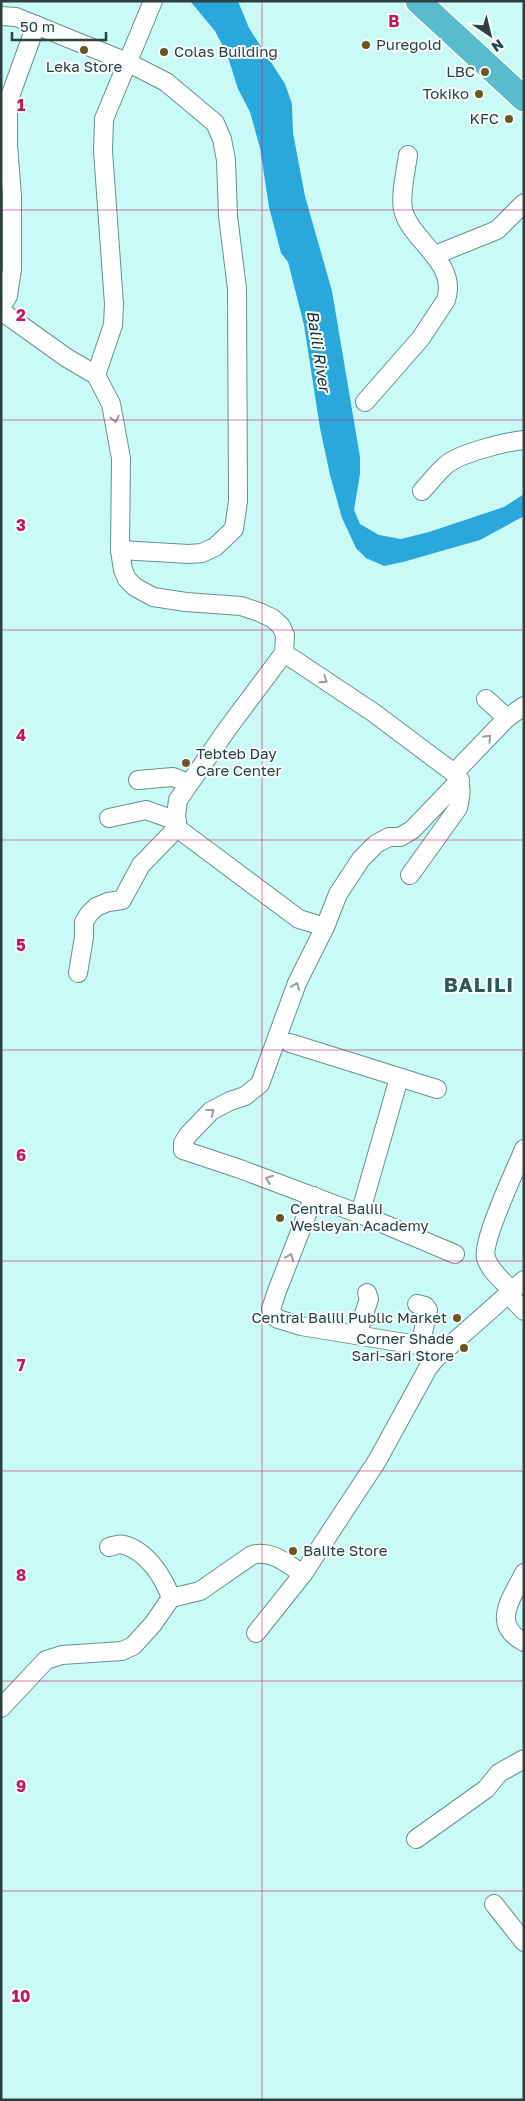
<svg xmlns="http://www.w3.org/2000/svg" width="525" height="2101" font-family="'Golos Text',sans-serif">
  <style>
    .water { fill: #2aa8db }
    .lines { fill: none; stroke-linecap: round; stroke-linejoin: round }
    .minor-casing { stroke: #65918e; stroke-width: 20 }
    .highway-casing { stroke: #fff; stroke-width: 28 }
    .minor { stroke: #fff; stroke-width: 18 }
    .highway { stroke: #59bbcc; stroke-width: 25 }
    .oneway { stroke: #96a09f }
    .grid { fill: none; stroke: #c2185b; stroke-width: 1; stroke-opacity: 0.55 }
    .poi-dot { fill: #695624; stroke: #f5fefd; stroke-width: 2 }
    .labels { text-anchor: middle; stroke-width: 4; stroke-linejoin: round; paint-order: stroke }
    .poi-label { font-size: 15px; fill: #2d403f; stroke: #f5fefd; text-anchor: start }
    .water-label { font-size: 16px; font-style: italic; fill: #1a2e38; stroke: #f5fefd }
    .district-label { font-size: 20px; font-weight: bold; letter-spacing: 1px; fill: #2e5957; stroke: #f5fefd }
    .grid-label { font-size: 16px; text-anchor: middle; font-weight: bold; fill: #c2185b; stroke: #f5fefd; stroke-width: 4; stroke-linejoin: round; paint-order: stroke }
  </style>
  <rect width="100%" height="100%" fill="#cafaf6"/>
  <path class="water" d="M190 1H238L249 28 285 84 292 104 293 133 305 196 332 291 360 457V474L354 510 360 524 379 535 401 539 429 532 504 507 524 494V516L480 540 403 562 384 566 366 558 356 548 342 518 330 475 320 428 304 325 288 262 281 253 269 207 260 148 250 112 238 89 227 54 215 31Z"/>
  <g class="lines">
    <defs>
      <g id="minor">
        <path d="M1 16 16 17 127 62 166 82 215 123 222 139 226 160 228 216 237 289 238 501 234 529 215 547 202 553 189 554 120 550"/>
        <path d="M435 255 497 230 524 203"/>
        <path d="M1 307 8 296 12 269V196L8 145V102L36 25"/>
        <path d="M1 311 67 358 96 375 111 404 121 458 120 550 123 570 127 579 135 587 153 597 186 602 241 606 259 612 272 618 281 626 285 635 284 653 228 728 178 800 176 816 177 828 141 865 122 900 108 902 96 907 89 914 84 922V937L78 973"/>
        <path d="M96 375 113 325 114 304 103 151 104 119 153 1"/>
        <path d="M365 402 421 338 446 300C458 263 413 242 404 213 399 199 406 170 408 155"/>
        <path d="M422 491C430 482 438 472 446 465 460 453 505 442 524 440"/>
        <path d="M284 653 374 713 454 773C463 783 461 795 458 808L410 875"/>
        <path d="M486 699 507 718"/>
        <path d="M454 773 507 718 524 706"/>
        <path d="M138 780 173 777 188 783"/>
        <path d="M109 818 146 810 177 821"/>
        <path d="M177 828 299 919 325 927"/>
        <path d="M290 1043 437 1089"/>
        <path d="M314 1196 277 1291 271 1309 273 1315 278 1319 301 1326 423 1346H450"/>
        <path d="M360 1214 399 1078"/>
        <path d="M455 1254 360 1214 240 1169 183 1150V1143L188 1135 211 1111 230 1101 245 1096 260 1084 297 983 325 927 338 894 361 859 376 844 389 837H400L412 830 460 780"/>
        <path d="M512 1291C503 1281 490 1271 486 1258 481 1242 516 1169 524 1149"/>
        <path d="M508 1294 524 1311"/>
        <path d="M417 1304 425 1306 428 1310 420 1346"/>
        <path d="M357 1335 369 1299 367 1293"/>
        <path d="M109 1547C114 1546 119 1543 124 1545 147 1551 164 1578 171 1598"/>
        <path d="M524 1573C512 1598 490 1624 524 1642"/>
        <path d="M256 1633 303 1574 329 1534 377 1461 428 1368 436 1358 524 1280"/>
        <path d="M1 1708 46 1660 62 1655 122 1651 133 1646 153 1624 171 1598 200 1591 252 1555C271 1549 287 1564 303 1574"/>
        <path d="M416 1839 486 1789 499 1773 524 1759"/>
        <path d="M494 1904 524 1942"/>
      </g>
      <path id="highway" d="M418 1 524 99"/>
    </defs>
    <use href="#minor" class="minor-casing"/>
    <use href="#highway" class="highway-casing"/>
    <use href="#minor" class="minor"/>
    <use href="#highway" class="highway"/>
  </g>
  <defs><path id="oneway-chevron" d="M-2-3.5L2.5 0L-2 3.5" fill="none" stroke-width="1.6" stroke-linecap="round" stroke-linejoin="round" transform="scale(1.25)"/></defs>
  <g class="oneway">
    <use href="#oneway-chevron" transform="translate(115 419) rotate(77)"/>
    <use href="#oneway-chevron" transform="translate(324 680) rotate(34)"/>
    <use href="#oneway-chevron" transform="translate(488 738) rotate(-46)"/>
    <use href="#oneway-chevron" transform="translate(296 986) rotate(-68)"/>
    <use href="#oneway-chevron" transform="translate(211 1112) rotate(-38)"/>
    <use href="#oneway-chevron" transform="translate(269 1179) rotate(-160)"/>
    <use href="#oneway-chevron" transform="translate(290 1257) rotate(-68)"/>
  </g>
  <path class="grid" d="M262 1V2100M1 210H524M1 420H524M1 630H524M1 840H524M1 1050H524M1 1261H524M1 1471H524M1 1681H524M1 1891H524"/>
  <g class="poi-dot">
    <circle cx="366" cy="45" r="5"/>
    <circle cx="84" cy="50" r="5"/>
    <circle cx="164" cy="52" r="5"/>
    <circle cx="485" cy="72" r="5"/>
    <circle cx="479" cy="94" r="5"/>
    <circle cx="509" cy="119" r="5"/>
    <circle cx="186" cy="763" r="5"/>
    <circle cx="280" cy="1218" r="5"/>
    <circle cx="457" cy="1318" r="5"/>
    <circle cx="464" cy="1348" r="5"/>
    <circle cx="293" cy="1551" r="5"/>
  </g>
  <g class="labels">
    <g class="poi-label">
      <text x="376" y="50">Puregold</text>
      <text x="174" y="57">Colas Building</text>
      <text x="84" y="72" text-anchor="middle">Leka Store</text>
      <text x="475" y="77" text-anchor="end">LBC</text>
      <text x="469" y="99" text-anchor="end">Tokiko</text>
      <text x="499" y="124" text-anchor="end">KFC</text>
      <text x="196" y="759">Tebteb Day<tspan x="196" dy="17">Care Center</tspan></text>
      <text x="290" y="1214">Central Balili<tspan x="290" dy="17">Wesleyan Academy</tspan></text>
      <text x="447" y="1323" text-anchor="end">Central Balili Public Market</text>
      <text x="454" y="1344" text-anchor="end">Corner Shade<tspan x="454" dy="17">Sari-sari Store</tspan></text>
      <text x="303" y="1556">Balite Store</text>
    </g>
    <g class="water-label">
      <text transform="translate(319 351) rotate(81)" y="6">Balili River</text>
    </g>
    <g class="district-label">
      <text x="479" y="992">BALILI</text>
    </g>
  </g>
  <g class="grid-label">
    <text x="394" y="27">B</text>
    <text x="21" y="111">1</text>
    <text x="21" y="321">2</text>
    <text x="21" y="531">3</text>
    <text x="21" y="741">4</text>
    <text x="21" y="951">5</text>
    <text x="21" y="1161">6</text>
    <text x="21" y="1371">7</text>
    <text x="21" y="1581">8</text>
    <text x="21" y="1792">9</text>
    <text x="21" y="2002">10</text>
  </g>
  <rect width="525" height="2101" fill="none" stroke="#2d403f" stroke-width="5"/>
  <g transform="translate(490 35) rotate(145)" stroke="#f5fefd" stroke-width="4" paint-order="stroke">
  <path d="M0-4L9 19L0 12L-9 19Z" fill="#2d403f"/>
  <text y="-8" font-size="14" font-weight="bold" text-anchor="middle" fill="#2d403f">N</text>
  </g>
  <path d="M12 32v8h94v-8" fill="none" stroke="#2d403f" stroke-width="2.5"/>
  <text x="20" y="32" font-size="15" fill="#2d403f" stroke="#f5fefd" stroke-width="4" paint-order="stroke">50 m</text>
</svg>
